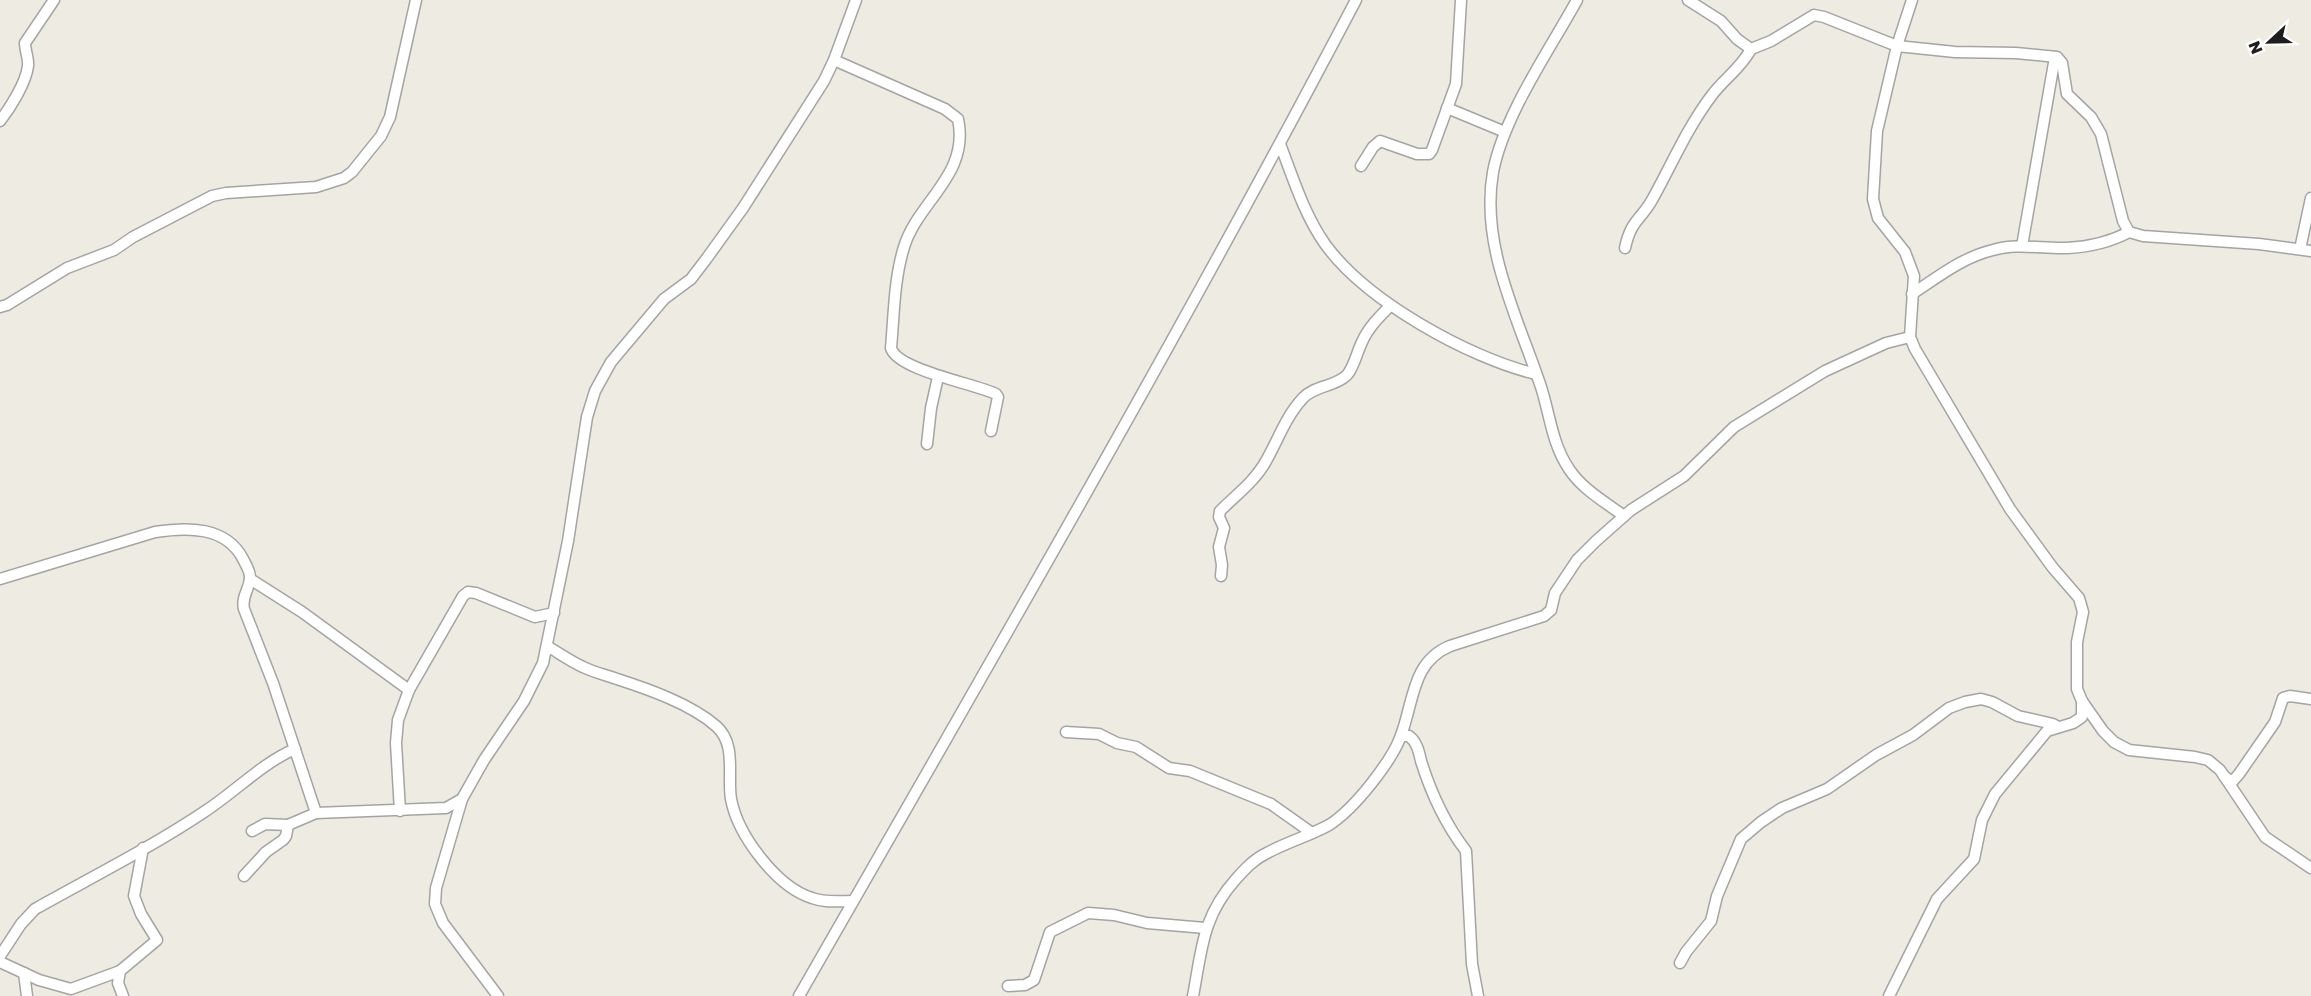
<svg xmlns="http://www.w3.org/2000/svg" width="2311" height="996" font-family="'Golos Text',sans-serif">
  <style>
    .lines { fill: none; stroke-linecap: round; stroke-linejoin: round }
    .street-casing { stroke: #a4a4a4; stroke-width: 13 }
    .street { stroke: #fff; stroke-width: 10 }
  </style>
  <rect width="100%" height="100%" fill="#eeebe2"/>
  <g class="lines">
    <defs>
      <g id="street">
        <path d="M1577 0C1549 51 1504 115 1493 172 1480 246 1518 318 1541 387 1550 415 1552 444 1569 469 1582 489 1605 502 1624 516"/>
        <path d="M1688 0 1721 21 1737 39 1751 49 1771 41 1814 15 1824 17 1897 46 1955 52 2016 53 2057 57 2062 63 2067 94 2091 117 2101 134 2123 221 2129 232 2143 236 2259 244 2311 251"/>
        <path d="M1912 0 1897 46 1877 131 1873 199 1878 218 1905 252 1914 276 1910 337 1915 349 2010 509 2053 568 2079 598 2083 612 2077 642V689L2082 701 2103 731 2114 742 2129 750 2195 757 2208 760 2220 770 2265 837 2311 868"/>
        <path d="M834 60 945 109 958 119C970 175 918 201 904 247 894 279 894 315 891 348 897 370 976 384 996 394L998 397 991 431"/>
        <path d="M1447 108 1505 132"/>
        <path d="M0 121C10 108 26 83 28 66 29 59 25 51 25 43L54 0"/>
        <path d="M1280 144C1293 178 1304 214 1325 244 1366 301 1469 358 1536 374"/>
        <path d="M1361 166 1373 147 1380 141 1417 154H1429L1432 150 1456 84 1461 0"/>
        <path d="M2022 246 2055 57"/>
        <path d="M1625 248C1631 220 1640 221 1652 200 1672 164 1687 128 1712 95 1724 79 1742 67 1751 49"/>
        <path d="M2300 249 2311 198"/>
        <path d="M1912 294C1938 277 1963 257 1993 250 2017 243 2043 249 2067 248 2089 247 2110 242 2129 232"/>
        <path d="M0 307 7 305 67 268 114 250 133 237 212 196 226 193 316 187 344 178 352 172 381 136 390 117 416 0"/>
        <path d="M927 444 931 408 938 377"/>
        <path d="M1221 576 1222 565 1219 547 1224 528 1219 517 1220 511C1236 495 1255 481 1266 461 1278 440 1286 416 1303 398 1315 385 1335 387 1347 375 1354 367 1357 352 1362 342 1368 328 1379 317 1390 306"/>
        <path d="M0 579 155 532C187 527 226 526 243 559 246 565 250 571 250 577 250 589 241 596 244 609L273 683 316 813 446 808 462 799"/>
        <path d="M250 579 302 612 409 690"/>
        <path d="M547 646C559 653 570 661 583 667 593 672 606 675 617 679 648 689 691 704 716 726 737 744 727 775 731 799 738 836 777 887 812 898 825 903 840 901 853 901"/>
        <path d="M1066 732 1099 734 1117 743 1136 747 1169 768 1190 771 1271 804 1312 833"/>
        <path d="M1401 736H1409C1417 742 1419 752 1421 761 1431 793 1446 825 1466 851L1472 964 1478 996"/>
        <path d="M2224 776 2232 782 2239 774 2275 722 2283 698 2290 696 2311 699"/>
        <path d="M400 811 396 743 398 720 409 690 463 596 468 592 476 593 535 617 554 613"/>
        <path d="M252 831 265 824 288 825 316 813"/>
        <path d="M244 876 266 852 283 840 286 836 288 825"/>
        <path d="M0 956 21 924 35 909C92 877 150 848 204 812 235 792 262 763 295 749"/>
        <path d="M0 962 39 980 71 989 120 971"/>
        <path d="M1680 963 1686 952 1711 921 1717 896 1741 839 1761 822 1782 808 1827 789 1876 755 1913 735 1949 708 1965 702 1981 699 1992 702 2018 716 2053 724 2058 727"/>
        <path d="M24 973 27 996"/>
        <path d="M1008 986 1025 985 1034 980 1050 932 1088 913 1114 915 1147 923 1205 928"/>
        <path d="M123 996 118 983 120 971 157 940 141 914 134 896 143 848"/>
        <path d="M498 996 443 923 435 904 436 888 462 799 484 760 524 701 543 663 568 541 587 417 595 391 611 362 664 299 691 279 707 258 743 208 824 81 834 60 856 0"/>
        <path d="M799 996C988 666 1179 337 1356 0"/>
        <path d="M1193 996C1202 949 1202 917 1236 879 1245 869 1254 859 1267 853 1287 842 1309 836 1329 825 1345 815 1359 799 1371 784 1382 770 1394 754 1400 738 1414 703 1411 662 1450 646L1544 616 1551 610 1555 593 1577 560 1596 541 1631 510 1684 476 1734 427 1825 371 1886 343 1910 337"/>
        <path d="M1889 996 1937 899 1974 859 1982 820 1995 794 2047 731 2073 723 2082 717V701"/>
      </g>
    </defs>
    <use href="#street" class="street-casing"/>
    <use href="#street" class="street"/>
  </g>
  <g transform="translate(2269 42) rotate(248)" stroke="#ffffff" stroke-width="4.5" paint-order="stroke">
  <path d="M0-4.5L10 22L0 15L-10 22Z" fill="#1d1d1d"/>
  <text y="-9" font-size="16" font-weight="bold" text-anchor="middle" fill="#1d1d1d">N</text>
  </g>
</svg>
